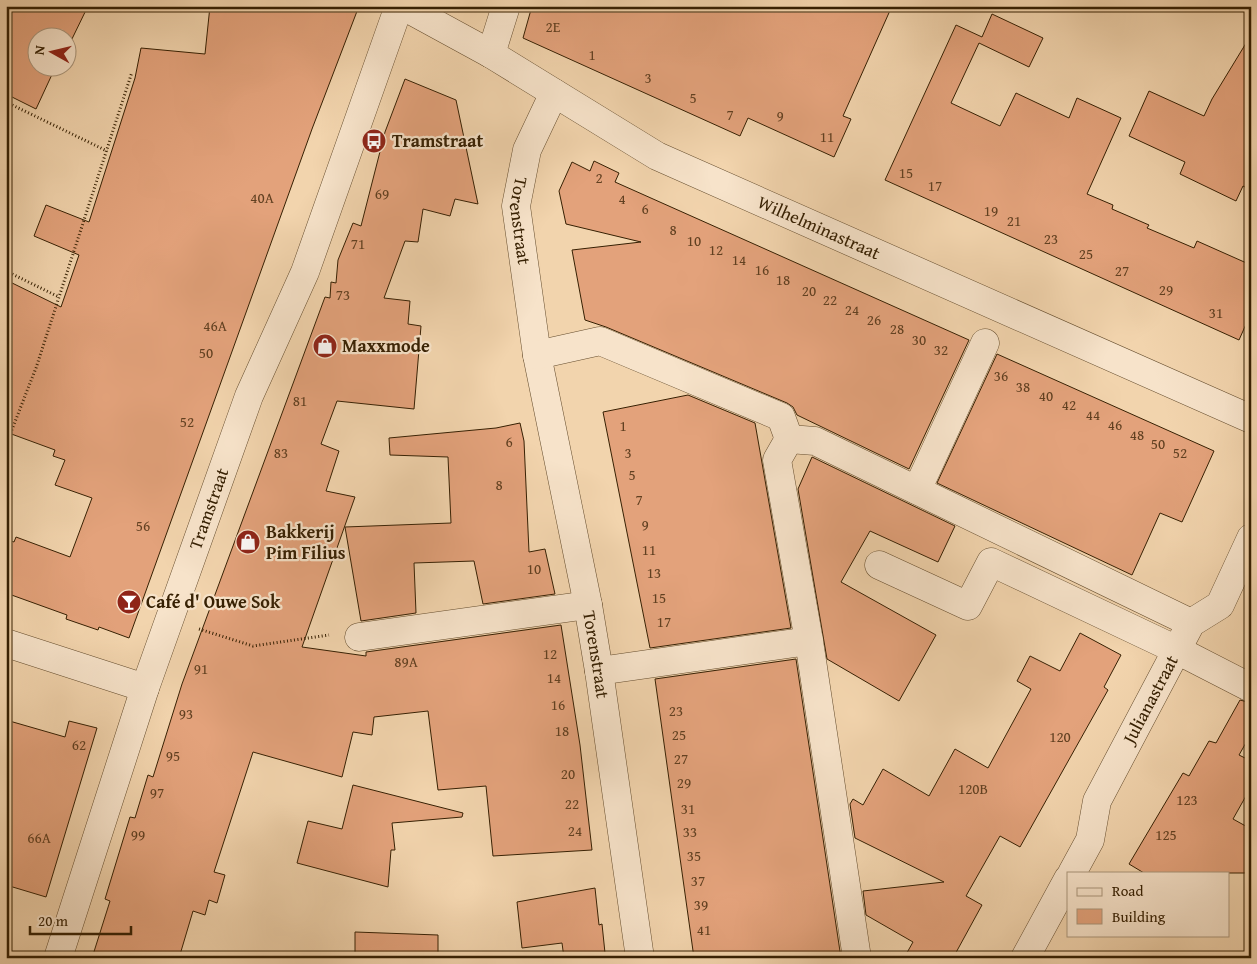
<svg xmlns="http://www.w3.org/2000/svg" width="1257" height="964" font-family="'Gentium Book Plus',serif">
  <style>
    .building { fill: #e3a27b; stroke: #362003 }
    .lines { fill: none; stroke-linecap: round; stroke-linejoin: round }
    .minor-casing { stroke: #654d2e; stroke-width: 29 }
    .path { stroke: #362003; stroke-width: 3; stroke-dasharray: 1 2.5; stroke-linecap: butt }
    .minor { stroke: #f7e3ca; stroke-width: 28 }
    .labels { text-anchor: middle; stroke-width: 4.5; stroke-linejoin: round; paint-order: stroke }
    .number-label { font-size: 15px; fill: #614021 }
    .poi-label { font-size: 18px; font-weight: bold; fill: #362003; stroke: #f7e3ca; text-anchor: start }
    .street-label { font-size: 18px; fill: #362003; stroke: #f7e3ca }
  </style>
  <rect width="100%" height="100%" fill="#f2d4ad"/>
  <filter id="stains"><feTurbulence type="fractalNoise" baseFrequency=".004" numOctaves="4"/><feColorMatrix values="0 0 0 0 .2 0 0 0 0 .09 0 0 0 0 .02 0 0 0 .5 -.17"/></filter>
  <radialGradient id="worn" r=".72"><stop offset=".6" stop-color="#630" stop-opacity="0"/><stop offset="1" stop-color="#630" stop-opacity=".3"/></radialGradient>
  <g class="building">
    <path d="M6 6H88L70 43 68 38H38V68H55L36 109 6 94Z"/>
    <path d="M210 6H359L312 129 129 638 99 627 98 630 66 619 67 615 6 593V539L14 542 16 537 70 557 92 498 55 485 65 460 53 456 55 450 6 432V280L61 307 79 255 34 236 46 205 89 222 135 78 141 48 205 54Z"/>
    <path d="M532 6H892L843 116 851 119 834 157 748 118 740 136 523 38Z"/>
    <path d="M992 14 1043 38 1029 67 979 43 951 103 1000 126 1016 93 1069 118 1077 98 1121 118 1087 194 1113 205 1112 209 1149 225 1147 228 1194 248 1197 241 1251 265V313L1239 340 885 180 956 25 982 37Z"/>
    <path d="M1251 35V190L1243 186 1236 201 1180 174 1185 162 1129 136 1149 91 1204 116 1212 99Z"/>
    <path d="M405 79 456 100 478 204 455 199 450 216 423 209 418 242 405 241 384 298 410 301 408 324 421 326 414 409 337 401 321 444 339 451 326 491 355 497 302 647 366 656V652L561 625 580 745 592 850 493 856 486 786 438 790 428 711 374 717 372 735 353 732 342 777 253 752 214 872 225 875 217 903 209 900 205 915 193 911 179 958H92L110 901 105 899 130 817 135 818 148 775 153 777 182 684 325 297 330 298 331 282 336 283 338 260 353 223 361 226 385 132Z"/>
    <path d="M594 161 619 173 615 182 969 340 909 469 797 415 793 407 787 403 606 327 585 320 572 250 641 242 566 224 559 191 572 162 590 171Z"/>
    <path d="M997 354 1214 451 1182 522 1160 513 1132 575 937 483Z"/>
    <path d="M688 395 755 423 791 628 650 648 603 412Z"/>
    <path d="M520 423 524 441 529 552 545 549 555 594 483 604 474 561 414 563 416 613 361 621 345 527 451 523 448 457 390 455 389 438 496 428Z"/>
    <path d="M812 457 955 526 938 562 870 531 841 582 936 635 899 701 827 659 798 489Z"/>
    <path d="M1080 633 1121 655 1104 687 1108 690 1020 847 1000 836 966 896 982 905 953 958H904L913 942 866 915 863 891 944 882 855 838 850 804 853 799 863 805 883 769 929 796 955 749 988 768 1031 689 1017 681 1030 656 1060 671Z"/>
    <path d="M796 659 841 958H694L655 679Z"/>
    <path d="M1240 700 1251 703V734L1239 755 1251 761V787L1233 819 1251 829V863L1245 873H1144L1129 864 1183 773 1189 776 1209 741 1216 743Z"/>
    <path d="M6 720 65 737 69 721 97 728 46 897 6 885Z"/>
    <path d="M353 785 463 813 462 817 392 823 395 850H391L388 887 297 863 308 821 342 829Z"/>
    <path d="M595 888 599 925 602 924 605 953 564 958 562 943 522 948 517 902Z"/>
    <path d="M355 932 438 935V958H355Z"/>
  </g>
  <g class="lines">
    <defs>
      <g id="minor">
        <path id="s1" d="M403 6 491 54 657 156 1251 419"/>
        <path d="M491 54 506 6"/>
        <path id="s2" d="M554 93 527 150 516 206 537 355 588 605 599 671 640 958"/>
        <path d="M537 355 600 341 781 417 789 439"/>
        <path d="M789 439 777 460 809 641 857 958"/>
        <path d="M789 439 815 441 1191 623"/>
        <path d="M917 490 985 343"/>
        <path d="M879 565 968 606 991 562 1177 650 1251 688"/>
        <path d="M359 637 588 605"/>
        <path d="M6 643 145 688"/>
        <path d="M599 671 809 641"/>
        <path id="s3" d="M1072 873 1090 840 1097 801 1191 623 1220 605 1251 538"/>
        <path id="s4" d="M58 958 145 688 249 396 305 272 399 6"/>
        <path d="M1025 958 1068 879"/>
      </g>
    </defs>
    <use href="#minor" class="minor-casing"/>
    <g class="path">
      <path d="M6 102 107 151"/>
      <path d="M6 271 59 297"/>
      <path d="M6 436 9 437 36 368 132 72"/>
      <path d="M199 629 253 646 329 635"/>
    </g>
    <use href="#minor" class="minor"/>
  </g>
  <defs>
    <symbol id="bus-disc" viewBox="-11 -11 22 22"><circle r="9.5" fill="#8f2418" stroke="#f7e3ca"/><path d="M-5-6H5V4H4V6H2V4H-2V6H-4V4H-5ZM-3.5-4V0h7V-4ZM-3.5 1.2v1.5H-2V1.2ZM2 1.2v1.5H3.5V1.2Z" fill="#fff"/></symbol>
    <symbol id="shop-disc" viewBox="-11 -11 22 22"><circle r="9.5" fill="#8f2418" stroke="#f7e3ca"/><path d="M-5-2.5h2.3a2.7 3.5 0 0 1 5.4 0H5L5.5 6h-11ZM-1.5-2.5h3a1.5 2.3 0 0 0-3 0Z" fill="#fff"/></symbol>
    <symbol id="bar-disc" viewBox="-11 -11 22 22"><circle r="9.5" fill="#8f2418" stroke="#f7e3ca"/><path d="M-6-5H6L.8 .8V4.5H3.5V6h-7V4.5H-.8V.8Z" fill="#fff"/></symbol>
  </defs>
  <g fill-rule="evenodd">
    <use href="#bus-disc" x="360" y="127" width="28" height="28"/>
    <use href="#shop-disc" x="311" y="332" width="28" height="28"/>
    <use href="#shop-disc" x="234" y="528" width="28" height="28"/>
    <use href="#bar-disc" x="115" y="588" width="28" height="28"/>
  </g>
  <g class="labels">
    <g class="number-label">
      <text x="553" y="32">2E</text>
      <text x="592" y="60">1</text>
      <text x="648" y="83">3</text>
      <text x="693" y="103">5</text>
      <text x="730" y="120">7</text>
      <text x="780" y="121">9</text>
      <text x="827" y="142">11</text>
      <text x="906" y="178">15</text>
      <text x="599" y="183">2</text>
      <text x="935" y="191">17</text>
      <text x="382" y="199">69</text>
      <text x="262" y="203">40A</text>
      <text x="622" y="204">4</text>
      <text x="645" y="214">6</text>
      <text x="991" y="216">19</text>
      <text x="1014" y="226">21</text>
      <text x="673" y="235">8</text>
      <text x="1051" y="244">23</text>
      <text x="694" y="246">10</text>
      <text x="358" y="249">71</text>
      <text x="716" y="255">12</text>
      <text x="1086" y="259">25</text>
      <text x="739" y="265">14</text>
      <text x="762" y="275">16</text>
      <text x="1122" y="276">27</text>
      <text x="783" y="285">18</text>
      <text x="1166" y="295">29</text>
      <text x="809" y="296">20</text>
      <text x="343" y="300">73</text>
      <text x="830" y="305">22</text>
      <text x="852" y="315">24</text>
      <text x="1216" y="318">31</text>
      <text x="874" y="325">26</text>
      <text x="215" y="331">46A</text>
      <text x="897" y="334">28</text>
      <text x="919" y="345">30</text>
      <text x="941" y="355">32</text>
      <text x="206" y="358">50</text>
      <text x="1001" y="381">36</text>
      <text x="1023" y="392">38</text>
      <text x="1046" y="401">40</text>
      <text x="300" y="406">81</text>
      <text x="1069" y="410">42</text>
      <text x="1093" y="420">44</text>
      <text x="187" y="427">52</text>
      <text x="1115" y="430">46</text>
      <text x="623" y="431">1</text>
      <text x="1137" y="440">48</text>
      <text x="509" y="447">6</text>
      <text x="1158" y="449">50</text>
      <text x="281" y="458">83</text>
      <text x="628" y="458">3</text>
      <text x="1180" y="458">52</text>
      <text x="632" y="480">5</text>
      <text x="499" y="490">8</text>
      <text x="639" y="505">7</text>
      <text x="645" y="530">9</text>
      <text x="143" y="531">56</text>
      <text x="649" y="555">11</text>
      <text x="534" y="574">10</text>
      <text x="654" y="578">13</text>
      <text x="659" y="603">15</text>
      <text x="664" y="627">17</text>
      <text x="550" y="659">12</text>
      <text x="406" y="667">89A</text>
      <text x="201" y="674">91</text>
      <text x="554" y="683">14</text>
      <text x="558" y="710">16</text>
      <text x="676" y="716">23</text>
      <text x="186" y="719">93</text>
      <text x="562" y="736">18</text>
      <text x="679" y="740">25</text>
      <text x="1060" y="742">120</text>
      <text x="79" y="750">62</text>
      <text x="173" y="761">95</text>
      <text x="681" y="764">27</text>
      <text x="568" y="779">20</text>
      <text x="684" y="788">29</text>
      <text x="973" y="794">120B</text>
      <text x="157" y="798">97</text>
      <text x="1187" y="805">123</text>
      <text x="572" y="809">22</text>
      <text x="688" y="814">31</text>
      <text x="575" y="836">24</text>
      <text x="690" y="837">33</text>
      <text x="138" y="840">99</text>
      <text x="1166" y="840">125</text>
      <text x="39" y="843">66A</text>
      <text x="694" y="861">35</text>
      <text x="698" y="886">37</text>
      <text x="701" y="910">39</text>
      <text x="704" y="935">41</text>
    </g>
    <g class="poi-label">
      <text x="392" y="147">Tramstraat</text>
      <text x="342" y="352">Maxxmode</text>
      <text x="266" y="538">Bakkerij<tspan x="266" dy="21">Pim Filius</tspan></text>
      <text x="146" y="608">Café d' Ouwe Sok</text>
    </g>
    <g class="street-label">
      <text dy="6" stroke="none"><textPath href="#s2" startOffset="135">Torenstraat</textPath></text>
      <text dy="6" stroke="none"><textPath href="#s1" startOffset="472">Wilhelminastraat</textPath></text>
      <text dy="6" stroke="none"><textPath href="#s4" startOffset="474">Tramstraat</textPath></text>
      <text dy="6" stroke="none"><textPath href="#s2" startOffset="576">Torenstraat</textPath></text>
      <text dy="6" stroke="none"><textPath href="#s3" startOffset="192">Julianastraat</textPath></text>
    </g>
  </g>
  <rect width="1257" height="964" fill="none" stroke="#f2d4ad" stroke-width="25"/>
  <rect x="8" y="8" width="1242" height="949" fill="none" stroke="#362003" stroke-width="2.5"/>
  <rect x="12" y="12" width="1232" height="939" fill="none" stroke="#362003"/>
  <rect x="1067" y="872" width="162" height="65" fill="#f7e3ca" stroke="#aa957a"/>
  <rect x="1077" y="888" width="25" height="8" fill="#f7e3ca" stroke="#aa957a"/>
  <text x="1112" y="896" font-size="15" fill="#362003">Road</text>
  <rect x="1077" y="909" width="25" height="15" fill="#e3a27b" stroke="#aa957a"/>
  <text x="1112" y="922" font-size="15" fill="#362003">Building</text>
  <g transform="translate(52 52) rotate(278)"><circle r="24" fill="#f7e3ca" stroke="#aa957a"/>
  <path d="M0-4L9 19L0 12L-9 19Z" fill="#8f2418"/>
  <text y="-8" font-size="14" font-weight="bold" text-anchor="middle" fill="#362003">N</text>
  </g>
  <path d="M30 926v8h101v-8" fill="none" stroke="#362003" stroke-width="2.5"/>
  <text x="38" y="926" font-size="15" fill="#362003" stroke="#f7e3ca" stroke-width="4" paint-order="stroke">20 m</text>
  <rect width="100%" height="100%" filter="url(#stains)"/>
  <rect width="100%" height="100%" fill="url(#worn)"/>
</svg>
